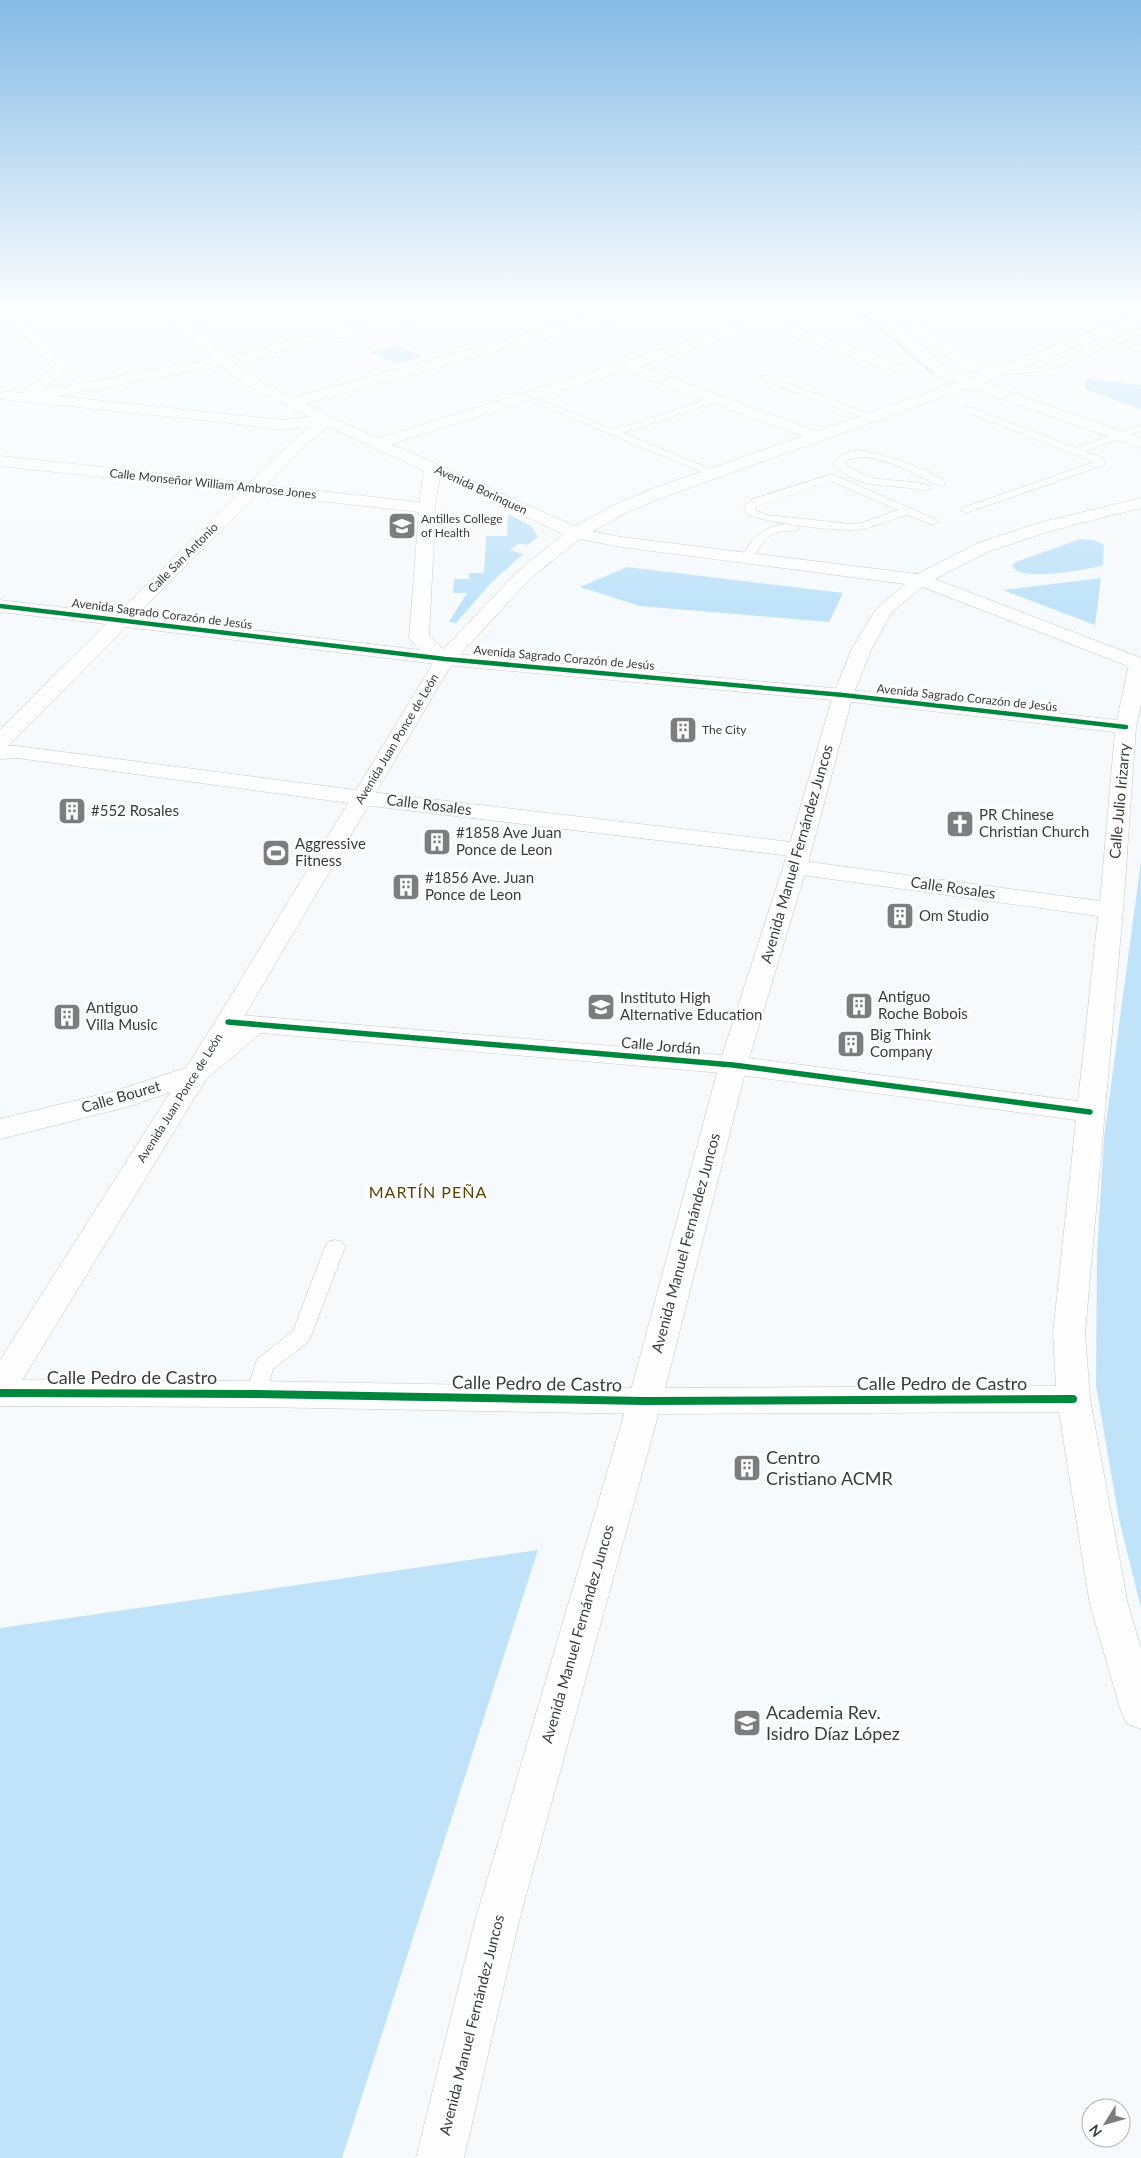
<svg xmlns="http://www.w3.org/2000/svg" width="1141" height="2158" font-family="Lato,sans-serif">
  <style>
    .green { fill: #c0e3f9 }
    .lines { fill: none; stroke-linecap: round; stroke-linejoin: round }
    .lane-casing { stroke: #c3c6c8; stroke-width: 1 }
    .street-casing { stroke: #c3c6c8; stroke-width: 1 }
    .secondary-casing { stroke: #c3c6c8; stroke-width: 1 }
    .primary-casing { stroke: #c3c6c8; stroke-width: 1 }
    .lane { fill: #fefeff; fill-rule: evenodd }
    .street { fill: #fefeff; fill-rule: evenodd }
    .secondary { fill: #fefeff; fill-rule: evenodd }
    .primary { fill: #fefeff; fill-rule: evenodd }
    .cycleway-far2-casing { stroke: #fff; stroke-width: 7 }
    .cycleway-far1-casing { stroke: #fff; stroke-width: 9 }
    .cycleway-casing { stroke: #fff; stroke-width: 11 }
    .cycleway-far2 { stroke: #00873e; stroke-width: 4.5 }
    .cycleway-far1 { stroke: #00873e; stroke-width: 5.5 }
    .cycleway { stroke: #00873e; stroke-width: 8 }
    .labels { text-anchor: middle; stroke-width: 5; stroke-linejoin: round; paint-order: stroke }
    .far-street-label { font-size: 12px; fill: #383c3f; stroke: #fff }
    .far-poi-label { font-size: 12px; fill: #383c3f; stroke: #fff; text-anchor: start }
    .street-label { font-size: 15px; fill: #383c3f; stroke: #fff }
    .poi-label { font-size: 15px; fill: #383c3f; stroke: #fff; text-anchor: start }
    .neighbourhood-label { font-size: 16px; letter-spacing: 1px; fill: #5a4202; stroke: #fff }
    .near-street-label { font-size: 18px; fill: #383c3f; stroke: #fff }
    .near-poi-label { font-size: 18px; fill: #383c3f; stroke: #fff; text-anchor: start }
  </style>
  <rect width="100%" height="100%" fill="#f7fafc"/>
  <g class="green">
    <path d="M854 307H858L935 374H931Z"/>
    <path d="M395 346 405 349 421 357 396 364 370 352Z"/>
    <path d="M1086 379 1141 385V409L1084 389Z"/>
    <path d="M508 514 531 526 538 537 527 545 519 543 510 550 523 554 492 582 456 623 449 622 467 593H453L454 579H469V573H484L486 536H507Z"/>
    <path d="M1080 539 1094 540 1104 545 1103 565 1097 567C1079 570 1019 583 1012 565L1016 562Z"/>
    <path d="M627 567 843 593 829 622 640 606 580 587Z"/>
    <path d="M1101 578 1095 625 1003 590Z"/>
    <path d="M1141 861V1608L1119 1519 1096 1386 1097 1252 1104 1138Z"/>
    <path d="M538 1550 342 2158H0V1628Z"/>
  </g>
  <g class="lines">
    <defs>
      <g id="lane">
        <path d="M1141 329V335L1119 343 1141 345V351L1108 347 1042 372 997 374 992 371 997 368 1041 366Z"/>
        <path d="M765 375 873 415 875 417 870 420 867 419 762 380V376Z"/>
        <path d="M716 396 721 399 719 401 623 433 715 471 716 473 715 475 711 476 538 404 543 401 546 402 614 430Z"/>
        <path d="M967 406 1076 448 1141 425V431L1085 451 1103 458 1105 463 1104 465 966 513 961 510 962 508 1094 462 964 411V407Z"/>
        <path d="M858 450C879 453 932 468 946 483L941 486 937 485C916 475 866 445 844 463 874 487 899 476 931 486L932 488 927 491C896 483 856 492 833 463L843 454Z"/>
        <path d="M832 474 937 520 938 522 933 525 907 515C893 519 878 526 863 529 842 533 769 523 748 515L744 506 750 500ZM831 481 898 510 861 523 851 524 767 515 757 511 755 507Z"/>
        <path d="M785 524 798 526 800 528C795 532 791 531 785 531 765 532 760 547 751 561H743L741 559C750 538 762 527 785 524Z"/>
        <path d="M335 1240 342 1242 345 1247 311 1336 308 1342 273 1369 264 1400 257 1402 250 1400 246 1394 257 1359 293 1331 325 1247 328 1242Z"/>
      </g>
      <g id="street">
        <path d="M0 306H12L17 313 47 306H75L69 310 23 319 68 369 43 390 245 353 269 346 440 306H465L464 309 273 353 248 361 57 396 282 420 326 415 331 417 334 420 331 423 308 443 266 485 427 503 433 504 435 508 433 512 427 513 257 494 136 616 445 653 843 689 1117 720 1129 664 1132 660 1141 659V704L1136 727 1123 910 1085 1333 1090 1399 1128 1605 1141 1648V1729L1127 1724 1121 1711 1090 1605 1059 1412 645 1414 257 1407 0 1406V1380L257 1381 645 1388 1056 1386 1053 1333 1076 1120 733 1074 261 1033 205 1080 131 1106 0 1139V1119L115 1091 185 1068 231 1031 219 1028 215 1022 219 1016 228 1014 733 1056 1078 1101 1098 916 795 874 787 872 783 867 787 862 795 860 1100 901 1115 732 843 701 445 665 126 627 8 746H4H17L363 791 799 843 807 845 811 850 807 855 799 857 363 805 17 758 0 759V729L106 624 0 612V600L117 614 240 492 0 466V456L249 483 309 427 282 430 231 423 0 399V391L22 393 53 368 11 322 0 324V316L5 315 0 310Z"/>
        <path d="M234 306H260L254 310 176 327 169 323 171 320Z"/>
        <path d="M629 306H652L651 309 296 406H286L284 403 286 400Z"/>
        <path d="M711 306H731L764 318 800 306H821L820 309 778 322 901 364 903 367 901 370H891L764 326 639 366 821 433 823 436 821 439 815 441 625 370 385 446H373L371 443 373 440 751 322 712 309Z"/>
        <path d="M864 306H878L950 371 1141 438V448L940 377Z"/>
        <path d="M915 323 920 324 975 362 1001 372 1003 375 1001 378 996 379 965 368 910 330 908 327 910 324Z"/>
      </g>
      <path id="secondary" d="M151 306H166L249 375 331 417 581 529 621 537 917 574 978 543 1038 523 1141 498V508L1050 531 990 551 935 579 1141 658V671L922 587 892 612 872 648 853 695 807 867 747 1065 662 1401 519 1921 464 2158H416L475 1921 628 1401 719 1065 783 867 833 695 852 648 876 609 905 584 621 547 570 537 440 477 436 498 429 636 455 659 452 663C437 667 418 650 409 638L420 498 424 471 321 423 239 381Z"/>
      <path id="primary" d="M1141 313V322L976 385 661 498 628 512 582 537 531 578 453 662 241 1022 12 1397 0 1401V1360L215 1022 438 655 519 570 570 529 616 504 649 490 966 379Z"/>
    </defs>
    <use href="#lane" class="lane-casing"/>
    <use href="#street" class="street-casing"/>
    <use href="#secondary" class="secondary-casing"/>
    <use href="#primary" class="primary-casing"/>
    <use href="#lane" class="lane"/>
    <use href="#street" class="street"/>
    <use href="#secondary" class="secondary"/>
    <use href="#primary" class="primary"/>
    <defs>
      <path id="cycleway-far2" d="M0 606 445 659 843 695 1126 727"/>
      <path id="cycleway-far1" d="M228 1022 733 1065 1090 1112"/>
      <path id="cycleway" d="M0 1393 257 1394 645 1401 1073 1399"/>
    </defs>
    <use href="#cycleway-far2" class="cycleway-far2-casing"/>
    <use href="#cycleway-far1" class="cycleway-far1-casing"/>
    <use href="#cycleway" class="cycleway-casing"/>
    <use href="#cycleway-far2" class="cycleway-far2"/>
    <use href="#cycleway-far1" class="cycleway-far1"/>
    <use href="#cycleway" class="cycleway"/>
  </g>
  <linearGradient id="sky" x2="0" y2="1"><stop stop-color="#85bae5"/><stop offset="0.5" stop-color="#fbfdfe"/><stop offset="1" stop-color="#fbfdfe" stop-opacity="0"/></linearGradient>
  <rect width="1141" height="609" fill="url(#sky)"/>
  <defs>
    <symbol id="university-square" viewBox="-11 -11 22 22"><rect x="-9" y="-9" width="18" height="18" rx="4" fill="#7b7e81" stroke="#fff"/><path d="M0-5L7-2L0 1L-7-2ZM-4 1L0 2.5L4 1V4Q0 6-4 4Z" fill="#fff"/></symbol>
    <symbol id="building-square" viewBox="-11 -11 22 22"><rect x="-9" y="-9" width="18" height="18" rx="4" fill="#7b7e81" stroke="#fff"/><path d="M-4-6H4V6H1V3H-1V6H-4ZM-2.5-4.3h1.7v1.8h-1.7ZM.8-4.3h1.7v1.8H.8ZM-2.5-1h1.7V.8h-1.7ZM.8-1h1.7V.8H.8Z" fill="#fff"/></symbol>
    <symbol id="church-square" viewBox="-11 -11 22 22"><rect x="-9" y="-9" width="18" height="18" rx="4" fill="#7b7e81" stroke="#fff"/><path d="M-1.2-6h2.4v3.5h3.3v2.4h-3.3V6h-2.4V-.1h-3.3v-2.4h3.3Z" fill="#fff"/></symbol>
    <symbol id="stadium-square" viewBox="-11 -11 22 22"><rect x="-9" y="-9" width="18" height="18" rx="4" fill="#7b7e81" stroke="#fff"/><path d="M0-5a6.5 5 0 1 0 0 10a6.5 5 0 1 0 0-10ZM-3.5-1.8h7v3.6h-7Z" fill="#fff"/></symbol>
    <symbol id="school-square" viewBox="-11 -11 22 22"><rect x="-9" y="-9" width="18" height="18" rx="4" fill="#7b7e81" stroke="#fff"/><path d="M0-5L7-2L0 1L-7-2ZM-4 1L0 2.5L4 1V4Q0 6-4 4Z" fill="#fff"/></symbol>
  </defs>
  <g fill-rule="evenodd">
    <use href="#university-square" x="386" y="510" width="32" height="32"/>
    <use href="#building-square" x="667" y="714" width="32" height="32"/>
    <use href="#building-square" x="56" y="795" width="32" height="32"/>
    <use href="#church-square" x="944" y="808" width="32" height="32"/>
    <use href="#building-square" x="421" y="826" width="32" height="32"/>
    <use href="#stadium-square" x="260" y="837" width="32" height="32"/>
    <use href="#building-square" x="390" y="871" width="32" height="32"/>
    <use href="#building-square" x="884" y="900" width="32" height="32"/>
    <use href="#building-square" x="843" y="990" width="32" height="32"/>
    <use href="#school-square" x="585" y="991" width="32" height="32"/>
    <use href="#building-square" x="51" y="1001" width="32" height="32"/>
    <use href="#building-square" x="835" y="1028" width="32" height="32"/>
    <use href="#building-square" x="731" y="1452" width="32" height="32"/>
    <use href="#school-square" x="731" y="1707" width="32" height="32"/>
  </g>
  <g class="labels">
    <g class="far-street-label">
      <text transform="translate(213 484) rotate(6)" y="4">Calle Monseñor William Ambrose Jones</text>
      <text transform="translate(481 490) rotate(25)" y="4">Avenida Borinquen</text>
      <text transform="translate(183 558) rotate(-45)" y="4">Calle San Antonio</text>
      <text transform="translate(162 614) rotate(7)" y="4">Avenida Sagrado Corazón de Jesús</text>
      <text transform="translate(564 658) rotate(5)" y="4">Avenida Sagrado Corazón de Jesús</text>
      <text transform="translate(967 698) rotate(6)" y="4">Avenida Sagrado Corazón de Jesús</text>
      <text transform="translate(397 739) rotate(-59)" y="4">Avenida Juan Ponce de León</text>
      <text transform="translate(180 1098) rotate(-58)" y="4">Avenida Juan Ponce de León</text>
    </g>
    <g class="far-poi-label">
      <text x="421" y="523">Antilles College<tspan x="421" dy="14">of Health</tspan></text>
      <text x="702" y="734">The City</text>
    </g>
    <g class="street-label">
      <text transform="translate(1120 801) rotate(-85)" y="5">Calle Julio Irizarry</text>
      <text transform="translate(429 805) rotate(7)" y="5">Calle Rosales</text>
      <text transform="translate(797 854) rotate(-74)" y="5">Avenida Manuel Fernández Juncos</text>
      <text transform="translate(953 888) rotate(8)" y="5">Calle Rosales</text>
      <text transform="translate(661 1046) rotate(5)" y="5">Calle Jordán</text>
      <text transform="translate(121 1097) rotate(-16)" y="5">Calle Bouret</text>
      <text transform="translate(686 1243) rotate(-75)" y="5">Avenida Manuel Fernández Juncos</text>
      <text transform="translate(578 1634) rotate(-74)" y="5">Avenida Manuel Fernández Juncos</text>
      <text transform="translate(472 2025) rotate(-76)" y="5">Avenida Manuel Fernández Juncos</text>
    </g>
    <g class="poi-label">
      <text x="91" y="816">#552 Rosales</text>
      <text x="979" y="820">PR Chinese<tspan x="979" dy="17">Christian Church</tspan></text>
      <text x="456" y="838">#1858 Ave Juan<tspan x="456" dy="17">Ponce de Leon</tspan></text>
      <text x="295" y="849">Aggressive<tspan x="295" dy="17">Fitness</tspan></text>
      <text x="425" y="883">#1856 Ave. Juan<tspan x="425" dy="17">Ponce de Leon</tspan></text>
      <text x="919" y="921">Om Studio</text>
      <text x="878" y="1002">Antiguo<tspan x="878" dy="17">Roche Bobois</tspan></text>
      <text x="620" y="1003">Instituto High<tspan x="620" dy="17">Alternative Education</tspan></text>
      <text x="86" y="1013">Antiguo<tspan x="86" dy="17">Villa Music</tspan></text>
      <text x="870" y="1040">Big Think<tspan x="870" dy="17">Company</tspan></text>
    </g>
    <g class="neighbourhood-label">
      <text x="428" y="1198">MARTÍN PEÑA</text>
    </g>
    <g class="near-street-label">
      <text x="132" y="1384">Calle Pedro de Castro</text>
      <text transform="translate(537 1384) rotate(1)" y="6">Calle Pedro de Castro</text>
      <text x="942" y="1390">Calle Pedro de Castro</text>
    </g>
    <g class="near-poi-label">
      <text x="766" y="1464">Centro<tspan x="766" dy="21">Cristiano ACMR</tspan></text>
      <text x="766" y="1719">Academia Rev.<tspan x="766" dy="21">Isidro Díaz López</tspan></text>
    </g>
  </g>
  <g transform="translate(1106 2123) rotate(233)"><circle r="24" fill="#ffffff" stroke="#afb1b2"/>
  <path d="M0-4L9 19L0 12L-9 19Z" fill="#7b7e81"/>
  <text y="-8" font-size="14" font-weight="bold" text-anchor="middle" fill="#383c3f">N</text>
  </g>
</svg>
